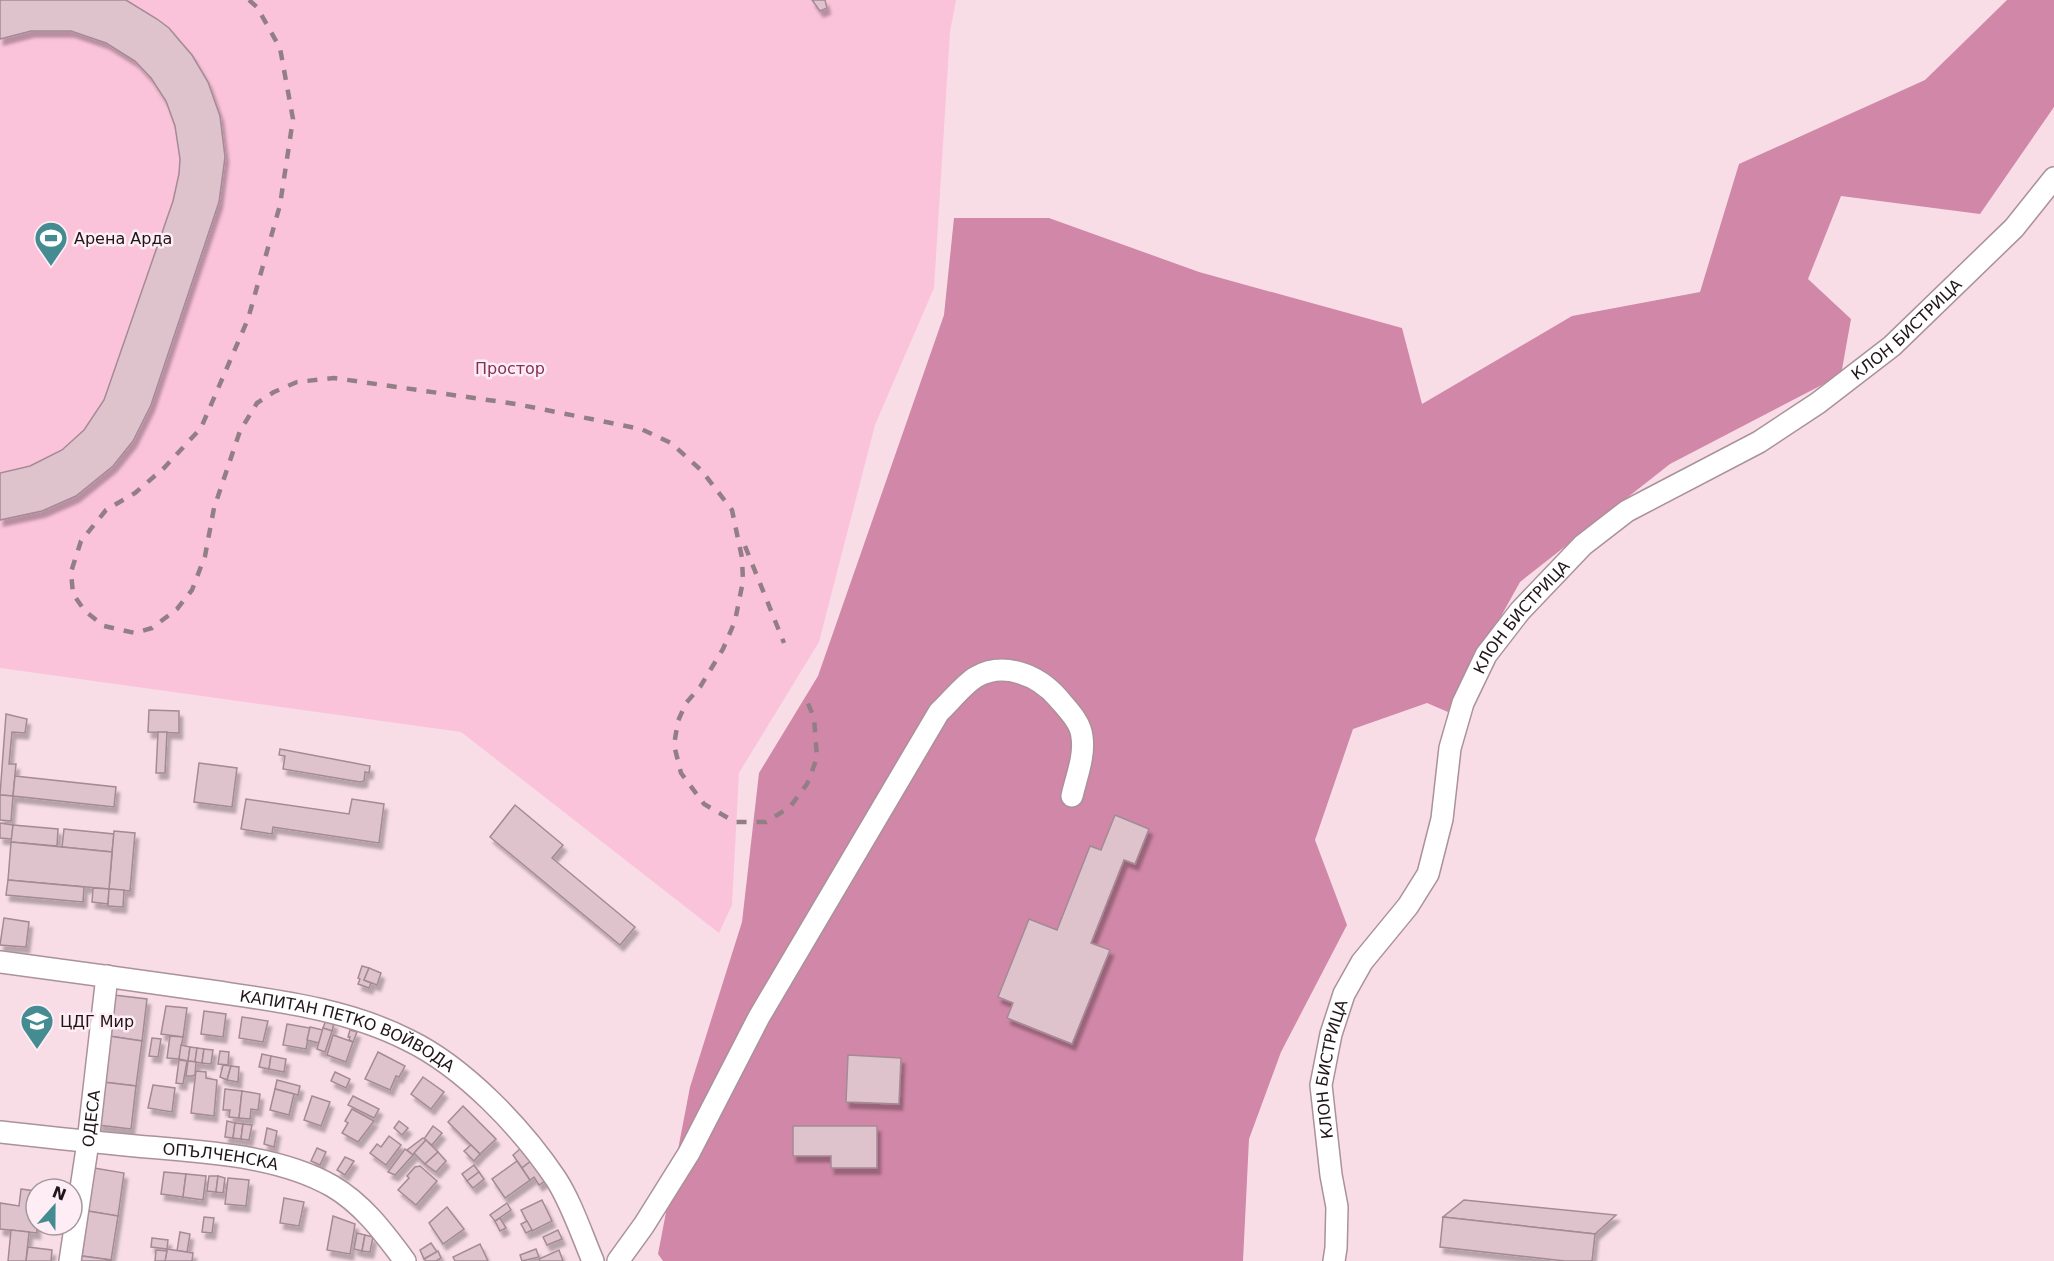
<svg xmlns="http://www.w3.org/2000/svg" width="2054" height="1261" font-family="'DejaVu Sans',sans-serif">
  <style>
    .green { fill: #fbc3da }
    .forest { fill: #d187a7 }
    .building { fill: #dec3cd; stroke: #a48a94; stroke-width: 1.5; filter: url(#shadow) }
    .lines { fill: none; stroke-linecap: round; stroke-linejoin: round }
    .minor-casing { stroke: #aa919b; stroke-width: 24 }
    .minor { stroke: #fff; stroke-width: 21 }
    .rail { stroke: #927f86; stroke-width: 4.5; stroke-dasharray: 10 10; stroke-linecap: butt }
    .labels { text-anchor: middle; stroke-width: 5; stroke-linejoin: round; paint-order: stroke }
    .poi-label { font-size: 16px; fill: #20161a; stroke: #feedf4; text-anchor: start }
    .street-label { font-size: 16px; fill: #20161a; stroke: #feedf4 }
    .park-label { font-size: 16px; fill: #872f5b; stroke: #feedf4 }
  </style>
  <defs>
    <filter id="shadow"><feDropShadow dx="3.5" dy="6" stdDeviation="1.5" flood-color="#0004"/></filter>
  </defs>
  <rect width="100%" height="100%" fill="#f8dde7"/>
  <path class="green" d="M0 0H956L950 32 934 288 875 425 819 642 739 773 732 905 719 933 461 732 0 668Z"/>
  <path class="forest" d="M2007 0H2054V107L1980 214 1841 196 1808 279 1851 319 1841 375 1670 464 1520 582 1448 712 1427 703 1353 729 1315 840 1347 925 1281 1052 1249 1139 1243 1261H663L658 1254 690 1087 742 922 759 773 818 676 944 315 954 218H1049L1199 272 1402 328 1422 404 1572 316 1700 292 1739 164 1925 80Z"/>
  <g class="building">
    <path d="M0 0H126L157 19 169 28 179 40 192 55 208 82 220 116 225 157 219 202 151 405 133 441 113 466 76 496 42 511 0 520V473L30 466 62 450 84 430 104 400 173 201 179 174 180 159 175 126 166 101 151 78 135 61 106 43 71 31H31L0 39Z"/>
    <path d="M812 0H825L827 8 820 11Z"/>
    <path d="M149 710 179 711V733L148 732Z"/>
    <path d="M6 714 27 719 25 733 12 732 9 764H16L13 796 0 795Z"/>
    <path d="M158 732H167L165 773H156Z"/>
    <path d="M280 749 370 766 369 773 365 772 364 781 360 782 283 769 285 756 279 755Z"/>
    <path d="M199 763 237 768 232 807 194 802Z"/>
    <path d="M15 776 116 787 114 807 13 796Z"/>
    <path d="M0 795 13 796 11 821 0 820Z"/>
    <path d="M246 799 349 814 352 799 384 804 379 843 273 827 272 834 241 829Z"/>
    <path d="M515 805 563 845 552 858 635 927 620 945 490 837Z"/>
    <path d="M1115 815 1149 829 1135 864 1124 860 1091 943 1110 950 1072 1044 1007 1018 1013 1003 998 997 1029 919 1057 930 1090 846 1101 850Z"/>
    <path d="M0 823 13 825 12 839 0 838Z"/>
    <path d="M13 825 58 829 57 846 11 842Z"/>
    <path d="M64 829 114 834 112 852 62 847Z"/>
    <path d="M114 831 135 833 130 891 109 889Z"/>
    <path d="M11 842 112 852 109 889 8 880Z"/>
    <path d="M8 880 84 887 83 902 6 895Z"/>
    <path d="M93 888 109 889 108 904 92 902Z"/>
    <path d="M109 889 124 890 123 907 108 906Z"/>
    <path d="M4 918 29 922 26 947 0 945Z"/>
    <path d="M362 966 369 968 364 980 371 983 369 988 358 984 360 979 358 978Z"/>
    <path d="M369 968 381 973 377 985 364 980Z"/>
    <path d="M114 995 147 999 142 1041 109 1036Z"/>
    <path d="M166 1006 187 1008 183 1037 161 1034Z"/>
    <path d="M204 1011 226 1014 223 1037 201 1034Z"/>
    <path d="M242 1017 268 1021 263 1042 239 1038Z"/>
    <path d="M326 1020 334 1023 332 1031 323 1028Z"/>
    <path d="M287 1024 310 1028 306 1049 283 1045Z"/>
    <path d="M310 1027 323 1030 319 1043 307 1040Z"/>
    <path d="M323 1028 332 1031 325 1052 317 1049Z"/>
    <path d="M350 1030 357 1032 353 1042 349 1040 350 1037H348Z"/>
    <path d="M333 1035 353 1042 346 1062 327 1055Z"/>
    <path d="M109 1036 142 1041 136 1086 103 1082Z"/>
    <path d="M170 1036 183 1037 179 1059 167 1058Z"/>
    <path d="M152 1038 161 1039 158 1057 149 1056Z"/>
    <path d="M181 1045 190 1047 188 1061 179 1059Z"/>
    <path d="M190 1047 197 1048 195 1062 188 1061Z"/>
    <path d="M197 1048 204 1049 202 1063 195 1062Z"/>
    <path d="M204 1049 213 1050 211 1064 202 1063Z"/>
    <path d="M220 1051 229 1052 228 1065 218 1064Z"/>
    <path d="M378 1052 405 1066 399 1077 396 1076 390 1090 365 1079Z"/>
    <path d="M262 1054 271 1056 269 1069 259 1067Z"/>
    <path d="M848 1055 901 1058 899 1104 846 1102Z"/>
    <path d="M271 1056 286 1059 284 1072 269 1069Z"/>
    <path d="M179 1060 187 1061 183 1084 176 1083Z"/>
    <path d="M188 1061 196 1062 195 1075 192 1076H186Z"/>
    <path d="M223 1065 231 1066 227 1080 220 1077Z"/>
    <path d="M231 1066 239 1067 238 1082 227 1080Z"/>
    <path d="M196 1071 206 1072V1078L217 1080 214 1116 191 1113Z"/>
    <path d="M335 1072 350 1079 346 1088 331 1081Z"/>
    <path d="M423 1077 444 1092 431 1109 411 1094Z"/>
    <path d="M277 1080 300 1086 298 1095 275 1089Z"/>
    <path d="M103 1082 136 1086 131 1129 98 1125Z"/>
    <path d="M153 1085 175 1088 172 1112 148 1108Z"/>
    <path d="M225 1089 242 1091 239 1118 229 1117 230 1110H223Z"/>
    <path d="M275 1089 294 1094 289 1115 270 1110Z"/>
    <path d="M242 1091 260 1094 258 1110 251 1109 250 1119 239 1118Z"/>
    <path d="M312 1096 330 1102 321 1126 304 1120Z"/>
    <path d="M353 1096 379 1109 374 1118 348 1105Z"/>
    <path d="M463 1106 496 1139 480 1154 448 1122Z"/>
    <path d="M352 1109 374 1121 358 1142 342 1133 348 1123 345 1121Z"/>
    <path d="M227 1121 235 1123 233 1138 225 1137Z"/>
    <path d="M399 1121 408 1128 402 1135 394 1128Z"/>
    <path d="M235 1123 243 1124 241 1139 233 1138Z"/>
    <path d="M243 1124 252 1125 249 1140 241 1139Z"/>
    <path d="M433 1126 442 1133 432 1145 424 1139Z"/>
    <path d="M793 1126H877V1168H831V1156H793Z"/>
    <path d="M267 1128 277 1131 274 1147 264 1144Z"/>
    <path d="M389 1136 401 1145 386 1165 370 1153 377 1144 381 1147Z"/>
    <path d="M423 1138 426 1140 413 1155 407 1150Z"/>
    <path d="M426 1140 438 1152 425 1164 414 1153Z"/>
    <path d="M471 1145 480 1154 474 1161 464 1151Z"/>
    <path d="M317 1148 326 1152 320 1165 311 1161Z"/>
    <path d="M521 1148 531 1161 522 1168 513 1155Z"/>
    <path d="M405 1149 413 1155 395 1175 388 1172Z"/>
    <path d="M438 1152 446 1161 436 1172 425 1164Z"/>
    <path d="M345 1157 354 1161 345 1175 337 1170Z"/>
    <path d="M517 1161 530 1180 505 1198 492 1179Z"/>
    <path d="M531 1161 545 1181 539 1185 534 1177 530 1180 522 1168Z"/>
    <path d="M474 1165 479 1172 467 1181 462 1174Z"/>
    <path d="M420 1166 437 1181 416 1205 398 1190 409 1178 407 1176 415 1167Z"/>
    <path d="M94 1168 124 1173 118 1216 88 1211Z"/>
    <path d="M164 1172 186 1174 183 1197 161 1194Z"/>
    <path d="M479 1172 484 1179 473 1188 467 1181Z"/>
    <path d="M186 1174 206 1176 203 1200 183 1197Z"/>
    <path d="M209 1176H218L216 1192 207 1191Z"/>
    <path d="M218 1176 225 1178 223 1193 216 1192Z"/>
    <path d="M228 1178 249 1180 246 1206 225 1204Z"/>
    <path d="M21 1189 36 1191 37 1233 0 1229V1203L19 1206Z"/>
    <path d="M284 1198 304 1202 299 1226 280 1223Z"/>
    <path d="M542 1200 552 1221 532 1231 521 1210Z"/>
    <path d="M1464 1200 1616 1215 1595 1234 1443 1217Z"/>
    <path d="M507 1203 511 1210 495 1221 490 1215Z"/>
    <path d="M447 1207 464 1229 443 1244 429 1223Z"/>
    <path d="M88 1211 118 1216 111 1260 82 1256Z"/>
    <path d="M333 1216 355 1224 350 1254 327 1250Z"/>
    <path d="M204 1217 214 1218 212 1233 202 1232Z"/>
    <path d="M1443 1217 1595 1234 1592 1261H1565L1440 1247Z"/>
    <path d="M500 1218 506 1228 500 1231 495 1221Z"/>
    <path d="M527 1221 532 1230 526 1233 521 1224Z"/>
    <path d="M11 1230 29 1232 26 1261H8Z"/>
    <path d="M558 1230 562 1239 547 1245 543 1237Z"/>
    <path d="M180 1232 190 1234 187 1252 177 1251Z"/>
    <path d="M357 1233 365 1235 362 1251 354 1249Z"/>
    <path d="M365 1235 373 1237 370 1252 362 1251Z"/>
    <path d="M152 1238 168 1240 167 1249 151 1247Z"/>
    <path d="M431 1243 437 1252 424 1259 420 1250Z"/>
    <path d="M480 1244 488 1261H455L453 1257Z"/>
    <path d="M28 1247 52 1250 51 1261H26Z"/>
    <path d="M167 1249 193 1253 192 1261H165Z"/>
    <path d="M536 1249 539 1257 522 1261 520 1255Z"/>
    <path d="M156 1250 167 1251 165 1261H155Z"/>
    <path d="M559 1250 563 1261H540L539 1259Z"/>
    <path d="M438 1251 441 1258 436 1261H426L424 1259Z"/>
    <path d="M82 1256 111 1260V1261H81Z"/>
  </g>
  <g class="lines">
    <defs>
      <g id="minor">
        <path id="s1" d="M0 962C70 971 141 981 211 991 278 1001 347 1009 408 1040 464 1067 522 1128 556 1179 571 1202 582 1235 593 1261"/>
        <path id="s2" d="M0 1132C45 1137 91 1142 136 1146 200 1152 276 1154 332 1186 363 1204 384 1233 405 1261"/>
        <path id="s3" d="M70 1261 88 1142 107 976"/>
        <path d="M618 1261 644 1225 689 1153 759 1017 939 712C949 703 964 684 976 677 1004 661 1038 675 1058 698 1067 709 1081 722 1082 737 1085 756 1076 778 1072 796"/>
        <path id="s4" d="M1334 1261 1336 1248 1337 1207 1331 1175 1321 1085 1331 1034 1344 994 1362 962 1408 906 1428 874 1442 819 1450 748 1463 703 1486 655 1520 611 1583 545 1627 511 1759 442 1818 403 1892 346 2014 228 2054 178"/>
      </g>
    </defs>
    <use href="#minor" class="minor-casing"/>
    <use href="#minor" class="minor"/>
    <g class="rail">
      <path d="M249 0 257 7 280 48 293 119 280 205 248 319 201 428 164 468 135 493 106 510 81 541 71 572 73 594 85 611 104 626 135 633 152 628 177 609 192 590 205 556 214 508 240 431 257 403 274 392 297 382 334 378 516 404 641 429 671 443 702 471 732 510 742 558 743 581 735 621 723 649 700 687 686 703 678 721 674 745 681 773 704 804 735 822H766L790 807 807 784 817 758 814 718 805 696"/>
      <path d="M745 546 784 643"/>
    </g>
  </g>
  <defs>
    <symbol id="stadium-pin" viewBox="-11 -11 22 30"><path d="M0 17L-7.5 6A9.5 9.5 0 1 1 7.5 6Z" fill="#458c92" stroke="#feedf4"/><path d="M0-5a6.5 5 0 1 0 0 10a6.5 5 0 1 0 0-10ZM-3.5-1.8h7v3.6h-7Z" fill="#fff"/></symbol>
    <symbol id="school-pin" viewBox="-11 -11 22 30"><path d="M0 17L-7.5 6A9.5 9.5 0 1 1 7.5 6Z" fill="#458c92" stroke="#feedf4"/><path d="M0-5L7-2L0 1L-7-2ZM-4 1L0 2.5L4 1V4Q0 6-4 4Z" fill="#fff"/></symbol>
  </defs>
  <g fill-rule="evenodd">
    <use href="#stadium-pin" x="32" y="219" width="38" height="52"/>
    <use href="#school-pin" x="18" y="1002" width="38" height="52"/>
  </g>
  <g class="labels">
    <g class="poi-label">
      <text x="74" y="244">Арена Арда</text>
      <text x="60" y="1027">ЦДГ Мир</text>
    </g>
    <g class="street-label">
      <text dy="6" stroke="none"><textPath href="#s4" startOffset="1184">КЛОН БИСТРИЦА</textPath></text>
      <text dy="6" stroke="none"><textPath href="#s4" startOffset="698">КЛОН БИСТРИЦА</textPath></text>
      <text dy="6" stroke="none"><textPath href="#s1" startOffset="356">КАПИТАН ПЕТКО ВОЙВОДА</textPath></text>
      <text dy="6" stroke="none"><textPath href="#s4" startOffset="194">КЛОН БИСТРИЦА</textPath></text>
      <text dy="6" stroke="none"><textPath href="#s3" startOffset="144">ОДЕСА</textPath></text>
      <text dy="6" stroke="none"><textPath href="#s2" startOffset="222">ОПЪЛЧЕНСКА</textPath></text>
    </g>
    <g class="park-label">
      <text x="510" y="374">Простор</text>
    </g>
  </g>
  <g transform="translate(54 1207) rotate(21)"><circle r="28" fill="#feedf4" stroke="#a5979d" stroke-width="1.5"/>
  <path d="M0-4.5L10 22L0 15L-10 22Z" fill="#458c92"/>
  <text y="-9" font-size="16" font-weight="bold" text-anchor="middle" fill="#20161a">N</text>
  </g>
</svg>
